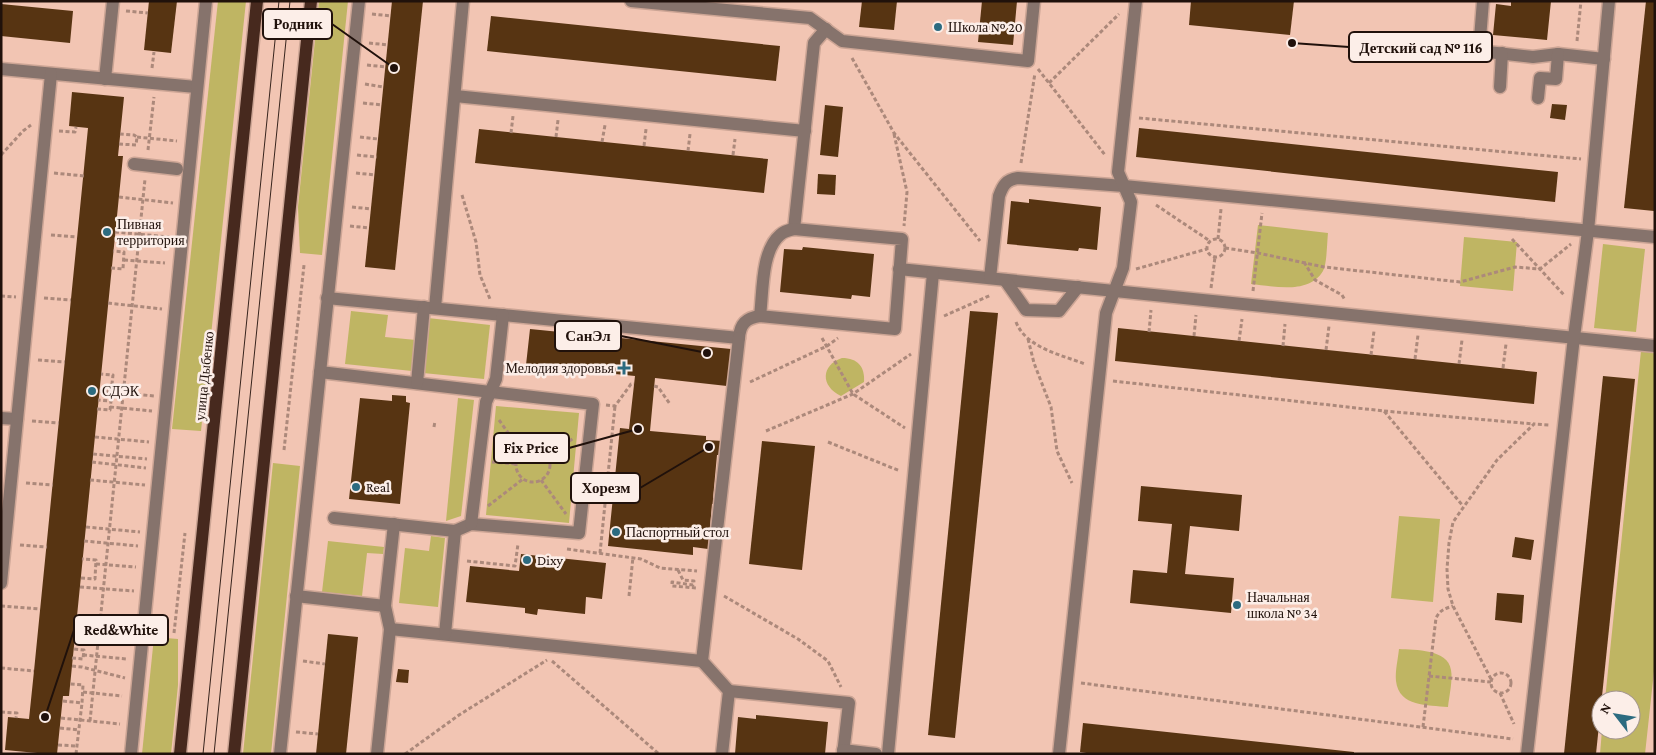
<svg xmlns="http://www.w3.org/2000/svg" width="1656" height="755" font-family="'Crimson Pro',serif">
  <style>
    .green { fill: #bfb563 }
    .building { fill: #573412 }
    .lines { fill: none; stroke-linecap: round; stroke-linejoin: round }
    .minor-casing { stroke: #cca595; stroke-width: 15 }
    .major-casing { stroke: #cca595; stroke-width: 15 }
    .path { stroke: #ac897b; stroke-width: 3; stroke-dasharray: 4 2.5; stroke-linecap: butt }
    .minor { stroke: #86736c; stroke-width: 12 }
    .major { stroke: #47291e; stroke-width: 12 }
    .tram { stroke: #37241d; stroke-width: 1 }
    .poi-dot { fill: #2c6b80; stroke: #fceee8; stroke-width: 2 }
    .labels { text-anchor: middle; stroke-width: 5; stroke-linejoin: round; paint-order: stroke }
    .poi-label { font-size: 14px; fill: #20110b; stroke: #fceee8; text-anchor: start }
    .street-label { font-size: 14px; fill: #20110b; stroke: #fceee8 }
    .leader { fill: none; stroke: #20110b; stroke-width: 2 }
    .callout-dot { fill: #20110b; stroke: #fceee8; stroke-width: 2 }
    .callout { fill: #fceee8; stroke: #20110b; stroke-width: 2 }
    .callout-label { font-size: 15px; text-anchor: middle; font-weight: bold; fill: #20110b }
  </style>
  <rect width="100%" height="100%" fill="#f2c5b3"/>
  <g class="green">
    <path d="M218 1H246L201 431 172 429Z"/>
    <path d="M319 1H348L322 255 300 253 298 207Z"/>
    <path d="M1258 225 1328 233C1327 242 1327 264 1323 271 1309 295 1273 286 1251 284Z"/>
    <path d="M1464 237 1517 242 1513 291 1460 286Z"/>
    <path d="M1603 244 1645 249 1636 332 1594 328Z"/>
    <path d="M351 311 388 315 385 337 416 340 412 371 345 364Z"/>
    <path d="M428 318 490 325 484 379 423 373Z"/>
    <path d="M1641 351 1655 352V662L1645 754H1600L1602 730H1631V700H1605Z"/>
    <path d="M842 358C858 358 865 367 864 382L841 396C820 386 821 365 842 358Z"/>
    <path d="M458 398 474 400 461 516 446 521Z"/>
    <path d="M496 406 579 413 569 523 486 515Z"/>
    <path d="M273 463 300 466 271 754H243Z"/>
    <path d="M1399 516 1440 519 1433 602 1391 598Z"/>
    <path d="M431 536 445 538 438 607 399 603 405 548 429 551Z"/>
    <path d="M328 541 384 547 383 554 367 553 362 596 322 592Z"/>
    <path d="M154 637 178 639V685L171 754H142Z"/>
    <path d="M1399 649C1415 650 1448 649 1451 670 1453 680 1449 697 1448 707 1428 705 1399 707 1396 681 1395 671 1398 659 1399 649Z"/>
  </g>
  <g class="building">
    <path d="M149 1H177L171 53 144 50Z"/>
    <path d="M392 1H423L395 270 365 267Z"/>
    <path d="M862 1H897L894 30 859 27Z"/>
    <path d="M982 1H1017L1013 45 978 42Z"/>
    <path d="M1191 1H1294L1290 35 1189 25Z"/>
    <path d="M1511 1H1551L1547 40 1493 35 1496 4 1511 6Z"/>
    <path d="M1646 1H1655L1654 211 1624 208Z"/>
    <path d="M1 4 73 11 70 43 1 36Z"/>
    <path d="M491 16 780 46 776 81 487 51Z"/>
    <path d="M72 92 124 97 118 156H123L69 696H63L57 754H48L5 750 8 717 29 719 34 671 88 128 69 126Z"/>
    <path d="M1552 104 1567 105 1565 120 1550 118Z"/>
    <path d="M825 105 843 107 838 157 820 155Z"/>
    <path d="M1139 128 1558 172 1555 202 1136 157Z"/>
    <path d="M479 129 768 159 764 193 475 163Z"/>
    <path d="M818 174 836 175 835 195 817 194Z"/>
    <path d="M1029 199 1101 207 1097 250 1079 248 1078 251 1007 244 1011 201 1029 203Z"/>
    <path d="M803 247 874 254 870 297 852 295 851 299 780 292 784 249 802 250Z"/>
    <path d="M970 311 998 313 955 738 928 735Z"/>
    <path d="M1118 328 1537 372 1534 404 1115 361Z"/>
    <path d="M530 329 731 349 727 386 655 378 650 431 706 436V440L723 441 721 455H717L713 498 715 499 714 504H712L710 527H712L711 536H709L708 549 693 547V555L608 546 620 428 629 429 635 376 526 365Z"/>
    <path d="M1603 376 1635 379 1596 754H1564Z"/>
    <path d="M392 395 406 396V402L410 403 400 504 349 499 360 398 392 401Z"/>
    <path d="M762 441 815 446 802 570 749 564Z"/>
    <path d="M1141 486 1242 495 1239 531 1190 526 1185 574 1234 578 1231 613 1130 603 1133 570 1167 573 1172 524 1138 521Z"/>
    <path d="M1515 537 1534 540 1531 560 1512 557Z"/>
    <path d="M521 554 606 563 602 599 586 597 585 614 538 609 537 615 525 613V608L466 602 470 566 519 571Z"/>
    <path d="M1497 593 1524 595 1522 623 1495 620Z"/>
    <path d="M328 634 358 637 346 754H316Z"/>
    <path d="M398 669 409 670 408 683 396 682Z"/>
    <path d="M756 715 828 722 825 754H735L738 717 756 719Z"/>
    <path d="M1083 723 1354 752V754H1093L1080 752Z"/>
  </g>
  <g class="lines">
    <defs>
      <g id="minor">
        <path d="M631 1 810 18 842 41 1028 61 1034 1"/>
        <path d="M1483 1 1479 51 1533 57 1558 54 1604 59"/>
        <path d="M1 69 196 87"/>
        <path d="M105 79 113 1"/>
        <path d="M1500 87 1502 53"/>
        <path d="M455 96 805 131"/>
        <path d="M1538 98 1540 78 1556 79 1558 54"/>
        <path d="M134 164 177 169"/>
        <path d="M794 229 814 43 826 29"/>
        <path d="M899 269 1655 346"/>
        <path d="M990 278 999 196C1003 185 1006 180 1018 178L1124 186 1655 237"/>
        <path d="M1005 280 1026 310 1059 311 1078 287"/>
        <path d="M327 298 739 338C740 324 746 318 760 316L895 329 902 239 794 229C789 230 784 231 780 235 761 251 763 293 760 316"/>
        <path d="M435 308 463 1"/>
        <path d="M320 372 593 404 579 533 471 524 455 531 334 518"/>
        <path d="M417 383 424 307"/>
        <path d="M1 418 17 419"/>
        <path d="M471 524 486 402 496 379 503 315"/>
        <path d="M1 583 51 74"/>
        <path d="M296 596 385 606"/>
        <path d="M390 629 702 661"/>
        <path d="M445 634 455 531"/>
        <path d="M729 691 849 703 843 754"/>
        <path d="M843 750 876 754"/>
        <path d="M131 754 206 1"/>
        <path d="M280 754 359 1"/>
        <path d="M377 754 390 629 385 606 394 524"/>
        <path d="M722 754 729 691 702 661 739 338"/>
        <path d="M888 754 933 273"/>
        <path d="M1059 754 1106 313 1123 268 1131 202 1118 172 1136 1"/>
        <path d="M1527 754 1574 337 1588 231 1609 1"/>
      </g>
      <g id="major">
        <path d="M180 754 257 1"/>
        <path d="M234 754 311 1"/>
      </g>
    </defs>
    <use href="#minor" class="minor-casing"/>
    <use href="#major" class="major-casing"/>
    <g class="path">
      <path d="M126 11 148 13"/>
      <path d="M372 14 391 16"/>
      <path d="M1577 41 1581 1"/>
      <path d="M369 43 388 45"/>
      <path d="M852 58 894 133 980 241"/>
      <path d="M367 65 386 67"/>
      <path d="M152 68 154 52"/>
      <path d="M1038 69 1105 155"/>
      <path d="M1049 83 1119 14"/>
      <path d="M365 84 383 87"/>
      <path d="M363 103 382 105"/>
      <path d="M1139 118 1581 159"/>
      <path d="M59 131 75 132 76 127"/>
      <path d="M511 133 513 116"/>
      <path d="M894 134 907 192 904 226"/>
      <path d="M137 137 177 141"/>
      <path d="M360 137 378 139"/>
      <path d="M556 137 558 120"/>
      <path d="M602 142 605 125"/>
      <path d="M119 144 136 145 137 137 134 135 120 134"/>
      <path d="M644 146 646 129"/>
      <path d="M148 150 154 97"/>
      <path d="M688 151 690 134"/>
      <path d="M1 155 23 131 31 125"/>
      <path d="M357 155 377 157"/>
      <path d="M733 155 735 139"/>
      <path d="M1021 163 1035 73"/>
      <path d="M54 173 84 176"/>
      <path d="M356 173 375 175"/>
      <path d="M462 195 476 242 480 275 490 299"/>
      <path d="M119 197 173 203"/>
      <path d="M1156 205 1210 241"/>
      <path d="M352 207 371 209"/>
      <path d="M350 226 369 228"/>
      <path d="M115 232 169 237"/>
      <path d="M51 235 77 237"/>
      <path d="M1218 239 1221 209"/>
      <path d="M1512 239 1564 295"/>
      <circle cx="1216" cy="248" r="9"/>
      <path d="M1225 248 1258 253 1324 267 1460 282 1515 267 1540 269 1571 244"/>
      <path d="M124 260 165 263"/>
      <path d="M1304 262 1315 280 1342 295 1345 300"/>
      <path d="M111 268 123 269 124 252 113 251"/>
      <path d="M1136 269 1207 249"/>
      <path d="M1211 288 1215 257"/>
      <path d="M1253 291 1262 213"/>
      <path d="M1 296 16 297"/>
      <path d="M44 298 71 300"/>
      <path d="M108 303 162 309"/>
      <path d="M944 316 991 295"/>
      <path d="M1016 322C1026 348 1062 355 1085 364"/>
      <path d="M1149 332 1151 310"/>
      <path d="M1194 336 1196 315"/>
      <path d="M822 338 853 394 905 428"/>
      <path d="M1028 339 1034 363 1051 407 1057 451 1072 483"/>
      <path d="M1239 341 1242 319"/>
      <path d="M1283 346 1285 324"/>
      <path d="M1326 350 1329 326"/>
      <path d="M1371 355 1374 331"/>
      <path d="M1415 359 1418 335"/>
      <path d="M38 360 65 362"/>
      <path d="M1459 364 1462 340"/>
      <path d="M1503 368 1506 344"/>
      <path d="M1113 381 1384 411 1463 506"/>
      <path d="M750 382 827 346 838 338"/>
      <path d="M654 386 658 387 670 404"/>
      <path d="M99 391 111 392 113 375 101 374"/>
      <path d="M111 392 154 396"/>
      <path d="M606 405 615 406 631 384H634"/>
      <path d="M110 407 152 411"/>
      <path d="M97 409 110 410 111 401 98 400"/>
      <path d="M1384 411 1534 424"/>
      <path d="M499 420 522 452"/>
      <path d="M32 421 59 423"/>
      <path d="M434 427 435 421"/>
      <path d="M766 431 853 394 911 354"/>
      <path d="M95 437 149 442"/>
      <path d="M828 442 900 471"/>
      <circle cx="533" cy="465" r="17"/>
      <path d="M284 450 304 265"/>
      <path d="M93 454 147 459"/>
      <path d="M547 455 574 438"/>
      <path d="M92 462 146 468"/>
      <path d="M492 462 516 464"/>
      <path d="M90 480 145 485"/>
      <path d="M541 480 566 514"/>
      <path d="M26 483 53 485"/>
      <path d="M488 506 523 479"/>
      <path d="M86 527 140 532"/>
      <path d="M84 541 138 546"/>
      <path d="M20 545 47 547"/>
      <path d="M567 549 641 559 660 568 697 571"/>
      <path d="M600 553 615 406"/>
      <path d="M467 561 515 566 518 544"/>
      <path d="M96 564 136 567"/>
      <path d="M678 570 683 580 694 581 693 585 672 582V586L697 588"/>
      <path d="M81 578 95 579 96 560 82 559"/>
      <path d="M80 587 134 591"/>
      <path d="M629 596 633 557"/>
      <path d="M724 596 798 639 828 661 841 687"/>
      <path d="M1 606 40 609"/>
      <path d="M174 633 185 533"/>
      <path d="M83 655 127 659"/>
      <path d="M72 658 83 659 84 650 74 649"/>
      <path d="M303 661 325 664"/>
      <path d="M552 661 659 754"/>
      <path d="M72 666 82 667 125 678"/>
      <path d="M1 668 34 671"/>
      <circle cx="1501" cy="683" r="10"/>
      <path d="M1429 676 1491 682"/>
      <path d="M1491 679 1453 606 1448 589 1447 569 1449 543 1453 522 1497 460 1534 424 1549 425"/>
      <path d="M1081 683 1513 739"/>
      <path d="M83 692 122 696"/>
      <path d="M1500 693 1514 724"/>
      <path d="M63 701 82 703 83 685 70 684"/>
      <path d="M1 712 17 713 16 718"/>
      <path d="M61 718 120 724"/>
      <path d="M90 721 145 179"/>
      <path d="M1423 727 1436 618C1440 610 1444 609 1453 606"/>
      <path d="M60 728 79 730"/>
      <path d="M296 732 318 734"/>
      <path d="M58 745 77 746"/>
      <path d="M76 754 82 703"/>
      <path d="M405 754 459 715 547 660"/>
    </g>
    <use href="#minor" class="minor"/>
    <use href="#major" class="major"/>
    <g class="tram">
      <path d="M203 754 279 1"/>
      <path d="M214 754 290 1"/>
    </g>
  </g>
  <g class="poi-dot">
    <circle cx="938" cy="27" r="5"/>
    <circle cx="107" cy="232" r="5"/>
    <path d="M621.5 360.5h5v5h5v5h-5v5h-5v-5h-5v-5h5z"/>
    <circle cx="92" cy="391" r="5"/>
    <circle cx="356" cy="487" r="5"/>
    <circle cx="616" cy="532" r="5"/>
    <circle cx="527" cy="560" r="5"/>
    <circle cx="1237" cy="605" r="5"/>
  </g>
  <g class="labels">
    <g class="poi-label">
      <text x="948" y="32">Школа № 20</text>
      <text x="117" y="229">Пивная<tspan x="117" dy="16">территория</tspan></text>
      <text x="614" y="373" text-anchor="end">Мелодия здоровья</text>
      <text x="102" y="396">СДЭК</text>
      <text x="366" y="492">Real</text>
      <text x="626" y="537">Паспортный стол</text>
      <text x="537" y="565">Dixy</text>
      <text x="1247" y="602">Начальная<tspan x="1247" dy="16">школа № 34</tspan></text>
    </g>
    <g class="street-label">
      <text transform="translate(204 376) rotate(-84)" y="5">улица Дыбенко</text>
    </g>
  </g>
  <path class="leader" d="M394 68L332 24M1292 43L1349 47M707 353L621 336M638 429L569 448M709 447L640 488M45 717L74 630"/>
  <g class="callout-dot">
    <circle cx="394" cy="68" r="5"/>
    <circle cx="1292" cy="43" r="5"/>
    <circle cx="707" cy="353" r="5"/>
    <circle cx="638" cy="429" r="5"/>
    <circle cx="709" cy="447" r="5"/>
    <circle cx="45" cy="717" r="5"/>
  </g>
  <g class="callout">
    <rect x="263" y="9" width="69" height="30" rx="5"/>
    <rect x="1349" y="32" width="143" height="30" rx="5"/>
    <rect x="555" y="321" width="66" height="30" rx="5"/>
    <rect x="494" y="433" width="75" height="30" rx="5"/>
    <rect x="571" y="473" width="69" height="30" rx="5"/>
    <rect x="74" y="615" width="94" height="30" rx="5"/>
  </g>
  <g class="callout-label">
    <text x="298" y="29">Родник</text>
    <text x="1421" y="53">Детский сад № 116</text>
    <text x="588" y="341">СанЭл</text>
    <text x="531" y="453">Fix Price</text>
    <text x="606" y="493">Хорезм</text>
    <text x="121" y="635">Red&amp;White</text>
  </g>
  <rect width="1656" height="755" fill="none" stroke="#20110b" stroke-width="5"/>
  <g transform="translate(1616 715) rotate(301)"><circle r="24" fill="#fceee8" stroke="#a49690"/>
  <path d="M0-4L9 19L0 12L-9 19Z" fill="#2c6b80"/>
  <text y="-8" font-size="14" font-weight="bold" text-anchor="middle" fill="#20110b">N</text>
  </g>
</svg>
